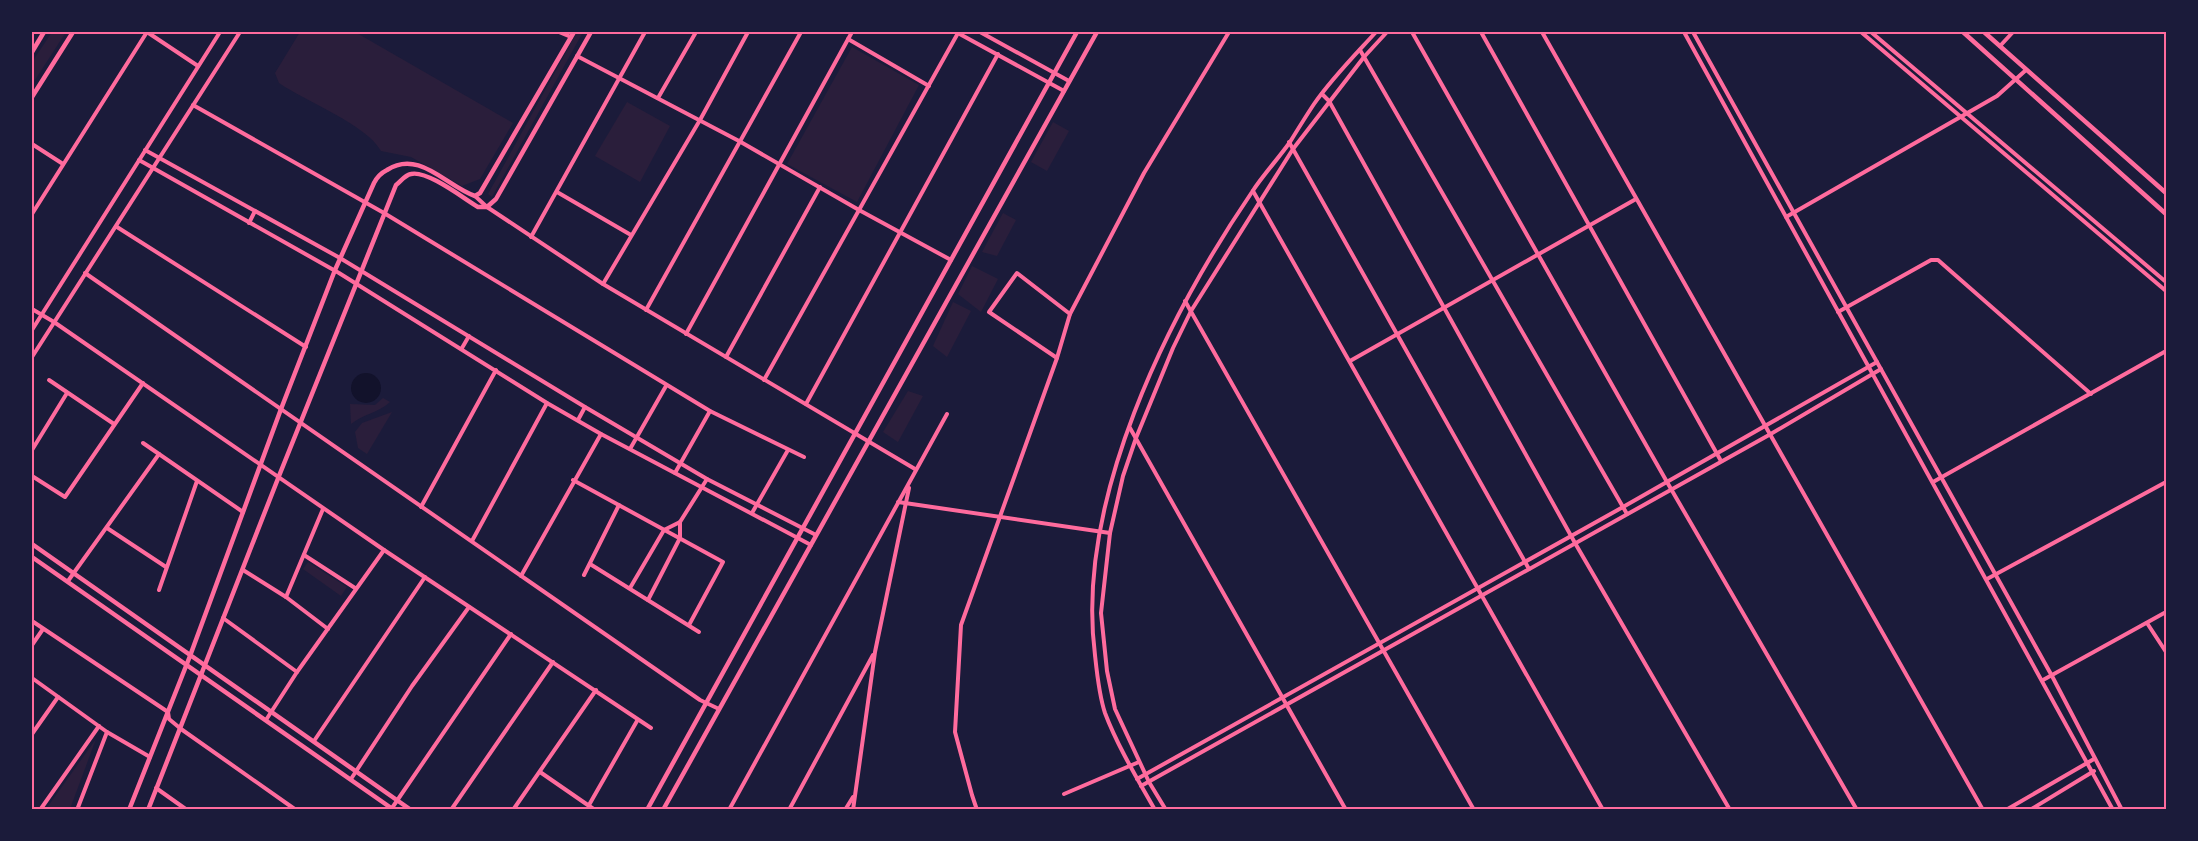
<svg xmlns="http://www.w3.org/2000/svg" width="2198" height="841" font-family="'Noto Serif',serif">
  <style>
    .green { fill: #2a1e3b }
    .water { fill: #12122b }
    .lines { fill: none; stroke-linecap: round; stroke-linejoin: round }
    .minor { stroke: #ff6b9d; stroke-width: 4 }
    .tertiary { stroke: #ff6b9d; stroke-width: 4.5 }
    .secondary { stroke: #ff6b9d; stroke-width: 4.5 }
    .neatline { fill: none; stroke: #ff6b9d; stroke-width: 2 }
  </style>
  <rect width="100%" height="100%" fill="#1b1b3a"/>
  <g class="green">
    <path d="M52 32H66L35 80 32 78V62Z"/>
    <path d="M300 32H355L513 123 480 179 462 186 411 157 381 151C367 125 305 101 279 83L275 73Z"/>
    <path d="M577 32H583L492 197 488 194Z"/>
    <path d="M852 47 919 85 857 202 787 164Z"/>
    <path d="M627 102 670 126 640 182 595 156Z"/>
    <path d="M1053 122 1069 131 1047 171 1031 162Z"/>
    <path d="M1003 213 1016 220 997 256 982 252Z"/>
    <path d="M972 266 998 279 981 312 958 294Z"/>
    <path d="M953 302 971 311 947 357 933 346Z"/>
    <path d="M908 391 923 396 898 442 883 432Z"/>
    <path d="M383 398 390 402C378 413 363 414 351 424L350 404 375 405Z"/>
    <path d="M392 412 367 454 358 448 355 432 362 423Z"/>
    <path d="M308 562 347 587 341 596 303 569Z"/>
    <path d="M96 739 70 809H46Z"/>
  </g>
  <circle class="water" cx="366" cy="388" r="15"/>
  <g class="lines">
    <g class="minor">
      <path d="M147 32 198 66"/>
      <path d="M559 32 571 37"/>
      <path d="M956 32 1064 91"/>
      <path d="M980 32 1069 81"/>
      <path d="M1412 32 1667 482 1857 810"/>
      <path d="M1481 32 1721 461"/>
      <path d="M1542 32 1983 810"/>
      <path d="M1684 32 2113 810"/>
      <path d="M1693 32 2052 676 2122 810"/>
      <path d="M1861 32 2166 291"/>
      <path d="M1871 32 2166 282"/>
      <path d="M848 39 929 86"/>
      <path d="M2000 46 2013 32"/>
      <path d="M1360 50 1627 514"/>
      <path d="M577 56 739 141 859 210 951 260"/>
      <path d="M1322 94 1329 101 1575 543 1730 810"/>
      <path d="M658 98 696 32"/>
      <path d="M193 105 384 213 710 411 804 457"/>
      <path d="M1289 142 1529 569"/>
      <path d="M32 144 63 164"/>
      <path d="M145 150 340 258 585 407 707 479 816 535"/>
      <path d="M139 160 339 273 547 403 601 434 811 545"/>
      <path d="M1253 191 1603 810"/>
      <path d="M557 192 631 235"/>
      <path d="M475 196 487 207 603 284 915 469"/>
      <path d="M32 214 147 32"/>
      <path d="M1786 217 1997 96 2026 70"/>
      <path d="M249 223 255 211"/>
      <path d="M117 227 306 347"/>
      <path d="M531 237 645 32"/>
      <path d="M85 273 700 700 719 709"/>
      <path d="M603 284 700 120 748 32"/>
      <path d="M1185 301 1474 810"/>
      <path d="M32 309 54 322 384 550 651 728"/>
      <path d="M646 310 801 32"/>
      <path d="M1838 312 1931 260H1938L2091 394"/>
      <path d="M32 330 220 32"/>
      <path d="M686 334 852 32"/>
      <path d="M462 348 469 336"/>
      <path d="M32 357 240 32"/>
      <path d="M726 357 820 187"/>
      <path d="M1057 358 989 312 1017 273 1070 314"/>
      <path d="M1350 361 1636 199"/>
      <path d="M49 380 114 424"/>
      <path d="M764 380 958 33"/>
      <path d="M806 404 998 54"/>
      <path d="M578 420 585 407"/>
      <path d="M1130 428 1346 810"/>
      <path d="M143 443 243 512"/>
      <path d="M630 449 666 386"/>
      <path d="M32 450 67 393"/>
      <path d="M675 473 710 411"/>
      <path d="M32 476 65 497 143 383"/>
      <path d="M573 480 723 562 689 625"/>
      <path d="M1933 482 2166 351"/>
      <path d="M898 502 1110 533"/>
      <path d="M421 507 496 370"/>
      <path d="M752 513 788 450"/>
      <path d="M107 528 166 567"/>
      <path d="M472 541 547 403"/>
      <path d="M304 555 355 588"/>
      <path d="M590 564 699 632"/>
      <path d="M243 570 286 597 328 629"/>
      <path d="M584 575 619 505"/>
      <path d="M521 576 601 434"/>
      <path d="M1987 579 2166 482"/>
      <path d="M68 581 159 454"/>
      <path d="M630 588 664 530 680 522"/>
      <path d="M159 590 197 481"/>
      <path d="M286 597 323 509"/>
      <path d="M648 600 680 538V522L707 479"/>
      <path d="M223 618 297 672"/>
      <path d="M32 621 168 712 169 719 181 729 296 810"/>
      <path d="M2147 623 2166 652"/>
      <path d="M32 645 43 629"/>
      <path d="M32 678 107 732 150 757"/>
      <path d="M2043 680 2166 612"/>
      <path d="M266 720 297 672 384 550"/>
      <path d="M32 734 58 697"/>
      <path d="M314 741 425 577"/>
      <path d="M540 772 595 810"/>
      <path d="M351 779 412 686 469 607"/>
      <path d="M1137 779 1623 507 1877 362"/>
      <path d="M1141 786 1769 435 1881 369"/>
      <path d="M156 788 187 810"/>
      <path d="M1064 794 1139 762"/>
      <path d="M589 805 637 721"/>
      <path d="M392 808 511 634"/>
      <path d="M40 810 99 726"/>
      <path d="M77 810 107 732"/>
      <path d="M451 810 553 662"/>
      <path d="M513 810 596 690"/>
      <path d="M729 810 947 414"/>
      <path d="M789 810 873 655"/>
      <path d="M845 810 853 797"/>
      <path d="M853 810 875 652 909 488"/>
      <path d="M977 810 972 795 955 732 961 625 1057 358 1070 314 1144 173 1229 32"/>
      <path d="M1155 810C1138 780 1117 745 1105 713 1099 695 1097 674 1095 655 1075 502 1167 317 1252 192 1263 175 1278 159 1290 142 1298 129 1306 116 1314 104 1332 78 1355 55 1376 32"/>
      <path d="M1166 810 1149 782 1115 709 1107 671 1101 613 1110 533 1123 476 1136 438 1173 348 1191 311 1293 149 1364 57 1387 32"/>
      <path d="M2006 810 2094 759"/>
      <path d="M2030 810 2094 771"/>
    </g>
    <g class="tertiary">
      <path d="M32 52 44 32"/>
      <path d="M32 97 73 32"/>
      <path d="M32 544 411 810"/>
      <path d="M32 557 394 810"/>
      <path d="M129 810 190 656 281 409 335 270 374 183C377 177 381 173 387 170 419 149 446 186 475 196L480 193 574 32"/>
      <path d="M148 810 279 476 396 185C401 181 405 175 411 174 427 170 463 198 478 207H487L496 199 591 32"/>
      <path d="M647 810 1077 32"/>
      <path d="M663 810 1097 32"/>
    </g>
    <g class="secondary">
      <path d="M1963 32 2166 214"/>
      <path d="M1984 32 2166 193"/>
    </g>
  </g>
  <rect width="2198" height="841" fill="none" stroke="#1b1b3a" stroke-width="66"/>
  <rect x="33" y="33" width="2132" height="775" class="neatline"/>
</svg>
